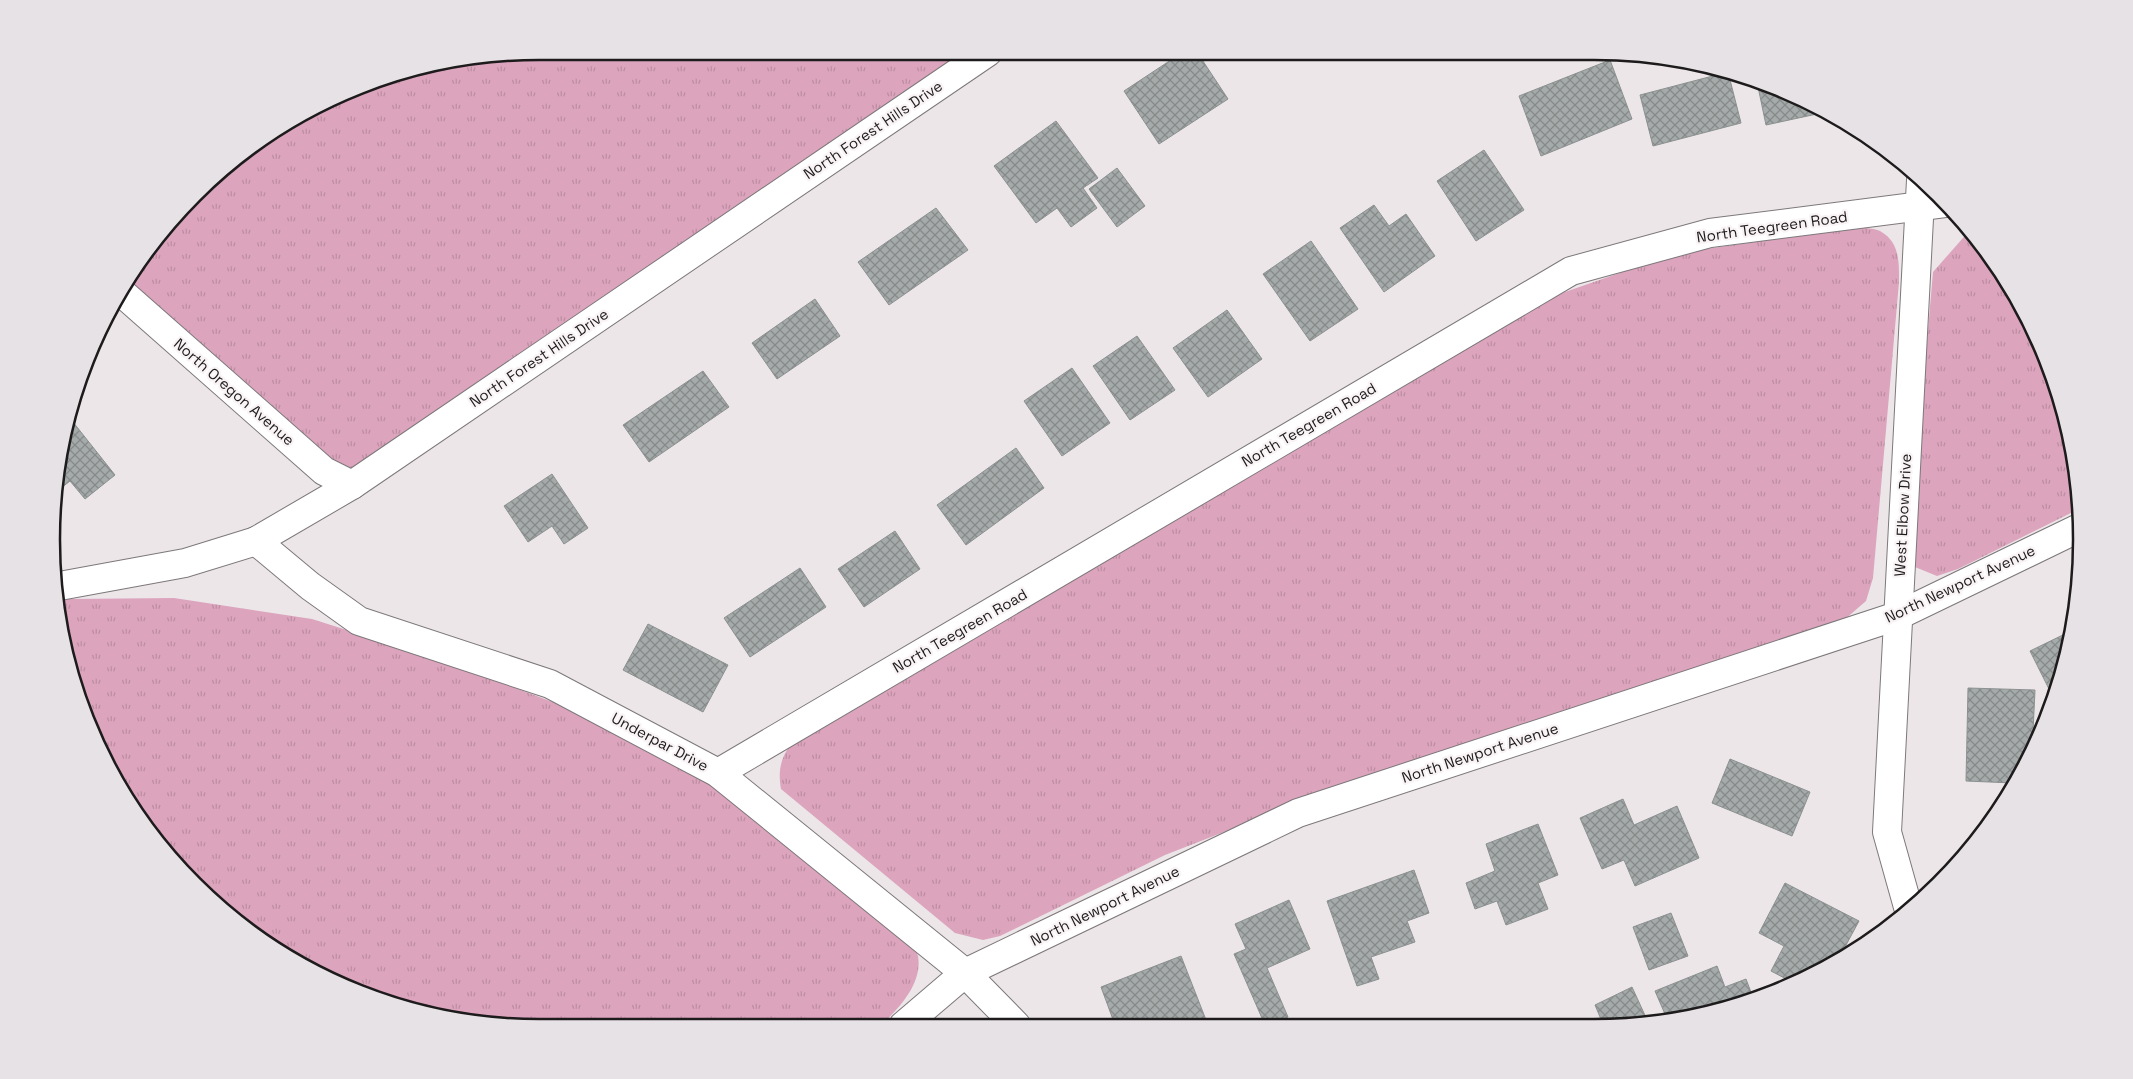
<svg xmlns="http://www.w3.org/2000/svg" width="2133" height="1079" viewBox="0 0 2133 1079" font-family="'Space Grotesk',sans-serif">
<defs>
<pattern id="grass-tufts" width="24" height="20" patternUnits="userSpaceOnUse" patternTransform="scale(1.25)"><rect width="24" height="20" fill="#dca4bd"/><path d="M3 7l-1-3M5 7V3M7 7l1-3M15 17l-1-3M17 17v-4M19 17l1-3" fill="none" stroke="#bc8da2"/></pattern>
<pattern id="building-cross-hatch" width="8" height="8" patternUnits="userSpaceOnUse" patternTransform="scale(1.25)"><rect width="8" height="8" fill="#a5abaa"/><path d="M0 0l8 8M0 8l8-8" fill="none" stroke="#868a8a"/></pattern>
</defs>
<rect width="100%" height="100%" fill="#ece6e8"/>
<!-- grass -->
<g fill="url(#grass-tufts)">
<path d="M540 51 968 52 352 472 310 460 120 294 133 268 173 217 242 152 296 117 382 77 445 61Z"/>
<path d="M1856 227C1863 228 1874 228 1880 231 1900 242 1899 262 1899 282L1873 578 1866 601 1844 620 1283 809 1165 855 1000 936 983 940 955 933 781 789C778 772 780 760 790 745L1482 332 1565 292 1634 268 1699 250Z"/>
<path d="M1970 230 2016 295 2056 382 2078 475 2079 509 1958 569 1937 576 1915 567 1909 553 1933 272Z"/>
<path d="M174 598 312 619 438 659 582 713 691 772 761 815 901 930C906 938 916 948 918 956 923 983 899 1009 880 1026L508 1027 413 1011 324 978 268 945 194 885 152 836 102 756 77 696 55 602 69 599Z"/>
</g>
<!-- building -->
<g fill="url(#building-cross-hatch)" stroke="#8b9190">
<path d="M1183 52H1197L1228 99 1159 144 1124 91Z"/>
<path d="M1610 60 1632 119 1541 156 1519 96Z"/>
<path d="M1728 72 1741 123 1653 146 1640 95Z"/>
<path d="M1757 82 1809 101 1826 112 1766 125Z"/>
<path d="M1056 121 1098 178 1083 188 1097 208 1071 227 1057 208 1036 223 994 166Z"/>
<path d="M1484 150 1524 210 1476 241 1437 181Z"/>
<path d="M1117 168 1145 206 1117 227 1089 189Z"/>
<path d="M1374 205 1389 226 1406 214 1435 256 1384 292 1340 228Z"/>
<path d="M936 208 968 250 889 305 858 262Z"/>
<path d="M1311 241 1358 309 1310 341 1263 274Z"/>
<path d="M815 299 840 336 777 379 752 343Z"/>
<path d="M1227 310 1262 359 1208 397 1173 348Z"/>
<path d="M1137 336 1175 390 1130 420 1093 366Z"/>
<path d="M1072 368 1110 423 1062 456 1024 401Z"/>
<path d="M703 371 729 407 649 462 623 425Z"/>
<path d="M69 417 115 475 85 499 70 481 56 492 61 444Z"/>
<path d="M1016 448 1044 488 966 545 937 505Z"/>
<path d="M552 474 588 528 564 544 552 526 528 542 504 506Z"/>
<path d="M895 531 920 569 864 607 838 569Z"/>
<path d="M800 568 826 607 750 657 724 618Z"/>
<path d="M648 624 728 665 703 712 623 670Z"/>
<path d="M2071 631 2065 666 2053 697 2030 651Z"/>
<path d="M1968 688 2035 690 2032 753 2013 783 1966 781Z"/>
<path d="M1730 759 1810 792 1792 836 1712 803Z"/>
<path d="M1623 799 1634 825 1677 806 1699 858 1635 886 1624 860 1602 869 1580 818Z"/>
<path d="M1538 824 1558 875 1538 883 1548 909 1506 925 1497 901 1475 909 1466 883 1495 871 1486 844Z"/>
<path d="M1414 870 1429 913 1407 921 1415 942 1371 957 1379 979 1357 986 1327 901Z"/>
<path d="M1785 883 1859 921 1839 958 1792 982 1771 971 1784 946 1759 933Z"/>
<path d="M1289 900 1310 949 1267 968 1288 1017 1270 1025H1265L1234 954 1246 949 1235 924Z"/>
<path d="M1671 913 1688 956 1649 970 1633 927Z"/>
<path d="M1181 956 1208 1025H1115L1101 987Z"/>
<path d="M1717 966 1725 987 1746 979 1754 1000 1668 1021 1655 991Z"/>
<path d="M1632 987 1649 1024H1603L1595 1005Z"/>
</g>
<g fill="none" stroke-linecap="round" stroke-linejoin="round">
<defs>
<g id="minor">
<path d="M121 292 324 471 352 485"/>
<path d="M256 541 310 586 359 621 550 684 718 773 965 973 1016 1025"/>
<path d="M54 587 185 563 256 541 352 485 988 52"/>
<path d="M718 773 1571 271 1710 233 1945 203"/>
<path d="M1908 907 1887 832 1921 180"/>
<path d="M903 1026 965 973 1298 813 1897 616 2079 528"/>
</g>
</defs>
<!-- minor casing -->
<use href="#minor" stroke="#7d787a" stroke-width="30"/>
<!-- minor -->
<use href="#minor" stroke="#fff" stroke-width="28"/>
</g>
<g text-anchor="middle" stroke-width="4.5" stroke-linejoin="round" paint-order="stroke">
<!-- street labels -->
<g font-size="15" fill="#1d1b1c" stroke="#f9f3f6">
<text transform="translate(873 130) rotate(-34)" y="5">North Forest Hills Drive</text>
<text transform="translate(1772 227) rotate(-8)" y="5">North Teegreen Road</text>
<text transform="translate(539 358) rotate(-34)" y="5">North Forest Hills Drive</text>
<text transform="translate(234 392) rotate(41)" y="5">North Oregon Avenue</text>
<text transform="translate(1309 425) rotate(-30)" y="5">North Teegreen Road</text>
<text transform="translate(1903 515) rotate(-87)" y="5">West Elbow Drive</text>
<text transform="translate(1960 584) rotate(-25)" y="5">North Newport Avenue</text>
<text transform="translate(960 631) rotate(-30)" y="5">North Teegreen Road</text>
<text transform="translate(660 742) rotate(28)" y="5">Underpar Drive</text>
<text transform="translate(1480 753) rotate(-18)" y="5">North Newport Avenue</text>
<text transform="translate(1105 906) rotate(-26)" y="5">North Newport Avenue</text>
</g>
</g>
<!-- crop -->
<path d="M0 0H2133V1079H0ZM539 60H1594A479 479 0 0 1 2073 539V540A479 479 0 0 1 1594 1019H539A479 479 0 0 1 60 540V539A479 479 0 0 1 539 60Z" fill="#e7e2e5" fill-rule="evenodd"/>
<path fill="none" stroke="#1d1b1c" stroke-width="2.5" d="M539 60H1594A479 479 0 0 1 2073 539V540A479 479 0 0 1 1594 1019H539A479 479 0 0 1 60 540V539A479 479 0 0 1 539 60Z"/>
</svg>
